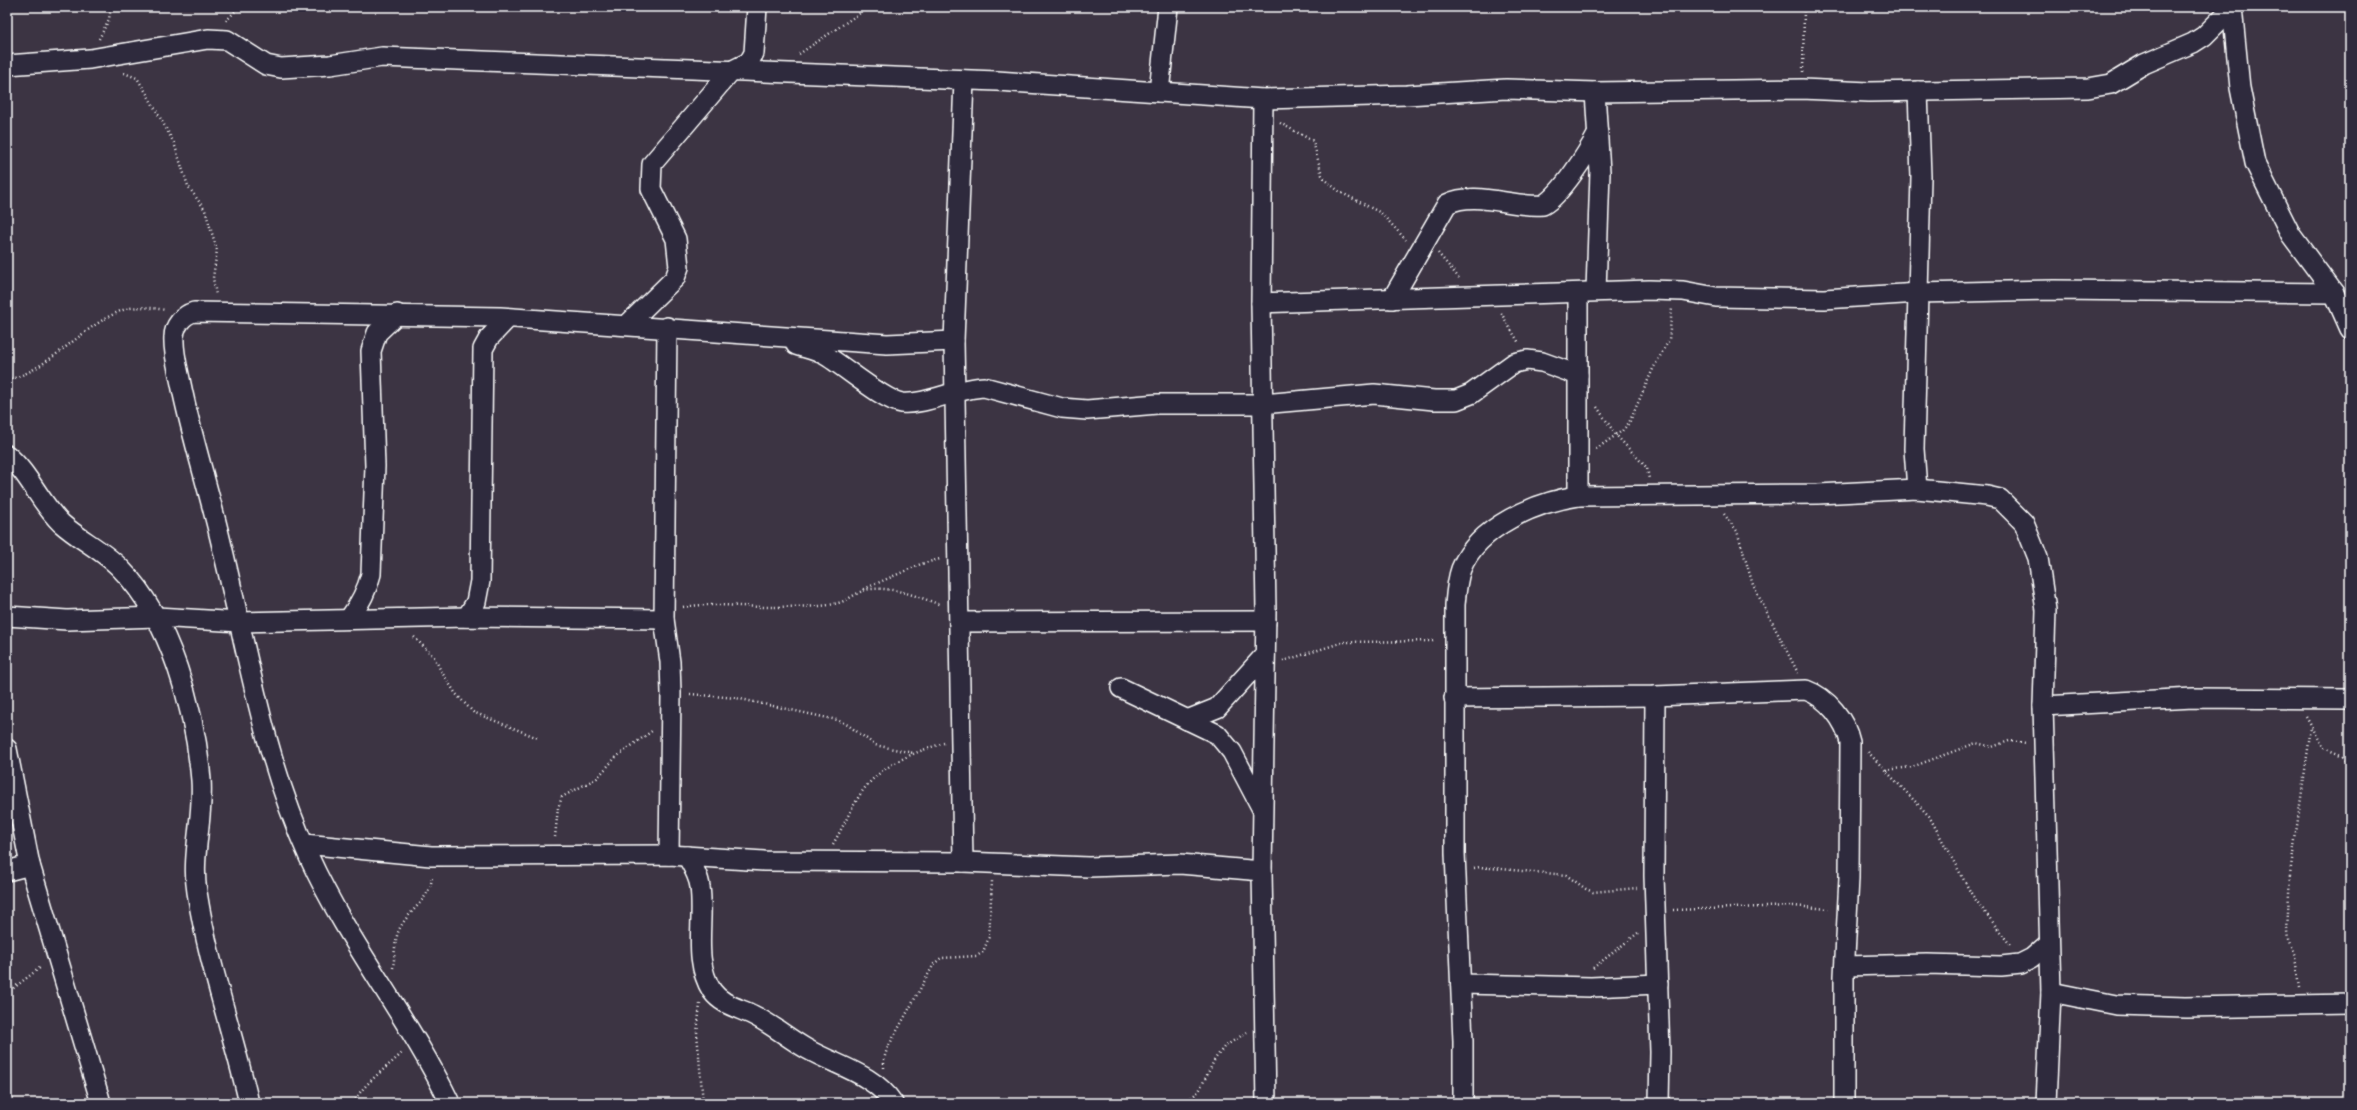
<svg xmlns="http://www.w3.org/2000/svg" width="2357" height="1110" viewBox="0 0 2357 1110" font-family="'Playpen Sans',sans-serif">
<rect width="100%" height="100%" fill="#3c3443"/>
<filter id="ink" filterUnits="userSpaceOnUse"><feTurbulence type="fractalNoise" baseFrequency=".025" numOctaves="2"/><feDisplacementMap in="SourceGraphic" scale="8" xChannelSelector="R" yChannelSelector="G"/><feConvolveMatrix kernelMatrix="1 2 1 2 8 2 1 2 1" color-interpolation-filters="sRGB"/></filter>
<g filter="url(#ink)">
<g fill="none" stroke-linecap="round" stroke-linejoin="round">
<defs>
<g id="minor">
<path d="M2232 7 2240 88 2255 163 2291 235 2334 293 2350 329"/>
<path d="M7 65 90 59 208 39 227 40 266 65 281 68 330 65 382 57 997 81 1263 99 1407 95 1506 89 1595 92 1802 89 1869 92 2088 88 2111 84 2144 64 2193 43 2204 36 2232 8"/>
<path d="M1159 92 1168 7"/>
<path d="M1595 92 1600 172 1596 291"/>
<path d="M1263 99 1261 303 1266 611 1262 871 1266 1103"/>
<path d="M1578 294V496"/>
<path d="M1392 299 1447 204C1476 190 1512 208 1543 205 1561 195 1588 152 1598 133"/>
<path d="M1261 303 1649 290 1683 291 1716 297 1824 299 1919 293 2055 290 2334 293"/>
<path d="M628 324 675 278 679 267 676 239 651 189 652 164 731 71 749 62 754 53 757 7"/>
<path d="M667 327 664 619 670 662 671 693 669 855"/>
<path d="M796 345C805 348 816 350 825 355 844 366 884 401 902 403 926 405 957 388 984 387L1062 408 1087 410 1157 404H1262L1374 394 1434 400H1456L1471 394 1514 363 1527 360 1542 362 1578 375"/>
<path d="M7 455C29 473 40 503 61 523 80 540 104 551 121 569 171 620 195 711 201 780 204 817 191 855 197 892 208 964 233 1032 249 1103"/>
<path d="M1917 489 1914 449 1921 177 1918 91"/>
<path d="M7 616 67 620 157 617 240 622 467 617 664 619"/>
<path d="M467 617 476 602 480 581 483 349 489 338 508 318"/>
<path d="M349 619C360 604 367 591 371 574L375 466 371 351 377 333 397 314"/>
<path d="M959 622 1266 621"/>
<path d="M1121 688 1217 734 1232 752 1262 809"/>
<path d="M1655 696 1654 876 1660 1052 1659 1103"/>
<path d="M1454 698 1655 696 1806 690C1828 698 1845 720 1850 742L1849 878 1844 976V1103"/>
<path d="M2043 706 2193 698 2350 699"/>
<path d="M1187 720 1217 708 1265 655"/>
<path d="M7 749 30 865 101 1103"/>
<path d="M304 844 431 856 669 855 764 861 963 862 1089 867 1180 864 1262 871"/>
<path d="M687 856C692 865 699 876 700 887 705 921 692 959 712 991 722 1005 739 1008 753 1015 773 1025 789 1039 807 1049 837 1066 874 1074 893 1103"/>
<path d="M963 862 954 341 964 80"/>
<path d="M7 871 30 865"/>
<path d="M1845 966 1927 964 2001 966 2020 964 2032 958 2049 943"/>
<path d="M1461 984 1591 987 1658 984"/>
<path d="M2051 992 2116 1005 2186 1007 2350 1004"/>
<path d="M450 1103C409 1018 348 943 309 857 262 754 246 643 219 534 207 484 191 434 181 384 178 369 173 352 174 337 174 326 183 315 194 312L500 317 887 344 954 341"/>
<path d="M1463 1103V1041L1455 853V605C1456 593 1457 580 1461 569 1478 526 1537 502 1578 496L1818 494 1917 489 1987 496 2000 499 2024 523 2038 558 2046 610 2043 706 2051 992 2046 1103"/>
</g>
</defs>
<!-- minor casing -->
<use href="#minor" stroke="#fff" stroke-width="22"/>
<!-- path -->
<g stroke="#fff" stroke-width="2.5" stroke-dasharray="1 3" stroke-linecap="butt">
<path d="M226 21 239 7"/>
<path d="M99 39 109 19 111 7"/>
<path d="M799 54 869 7"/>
<path d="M1803 72 1804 7"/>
<path d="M124 73 137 78 147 94 174 143 188 186 205 210 217 250 213 278 216 295"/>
<path d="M1280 123 1313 141 1322 175 1326 181 1340 192 1381 213 1406 240"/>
<path d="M1438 253 1459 278"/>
<path d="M1501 313 1519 343"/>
<path d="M7 380C50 370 81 326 123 310 136 305 152 308 166 310"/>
<path d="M1597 407 1616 435 1647 468 1649 479"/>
<path d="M1596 449 1622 431 1629 423 1653 369 1669 340 1672 308"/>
<path d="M1724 514 1737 531 1753 585 1798 673"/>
<path d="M864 589 921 564 940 559"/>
<path d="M683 607C715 602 747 608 780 607 798 606 820 608 838 603 850 600 858 590 871 589 895 587 919 597 941 605"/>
<path d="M414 637 434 657 441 671 456 694 473 712 538 738"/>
<path d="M1283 661 1344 642 1436 641"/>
<path d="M690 694 736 698 837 720 848 725 875 745 913 753"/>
<path d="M2306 717 2324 748 2343 756 2350 764"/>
<path d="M1868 752 1929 816 1972 895 2011 946"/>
<path d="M1886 770 1912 767 1976 743 1992 747 2009 741 2027 743"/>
<path d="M555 837 558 808 562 797 597 778 616 757 652 731"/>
<path d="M833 844C842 829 849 813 858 798 876 767 911 753 944 743"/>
<path d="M1474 868 1480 867 1566 875 1586 889 1593 892 1637 888"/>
<path d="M1673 910 1793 906 1829 909"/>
<path d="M393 968C395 956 394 941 399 930 408 910 432 899 432 875"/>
<path d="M1593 968 1638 933"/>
<path d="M2299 987 2295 957 2288 940 2287 931 2290 875 2311 728"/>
<path d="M7 993 41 967"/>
<path d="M700 1004 697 1033 703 1103"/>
<path d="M884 1068V1059L887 1049 934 964 941 958 977 956 983 952 989 937 992 881"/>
<path d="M354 1103C360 1086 388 1067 402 1053"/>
<path d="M1185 1103 1199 1091 1215 1059 1224 1047 1247 1032"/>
</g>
<!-- minor -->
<use href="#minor" stroke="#2f2a3d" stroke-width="19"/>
</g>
</g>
<!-- margin -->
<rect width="2357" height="1110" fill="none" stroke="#2f2a3d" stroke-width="24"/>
<rect x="12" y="12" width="2333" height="1086" fill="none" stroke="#fff" stroke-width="1.5" filter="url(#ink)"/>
</svg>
